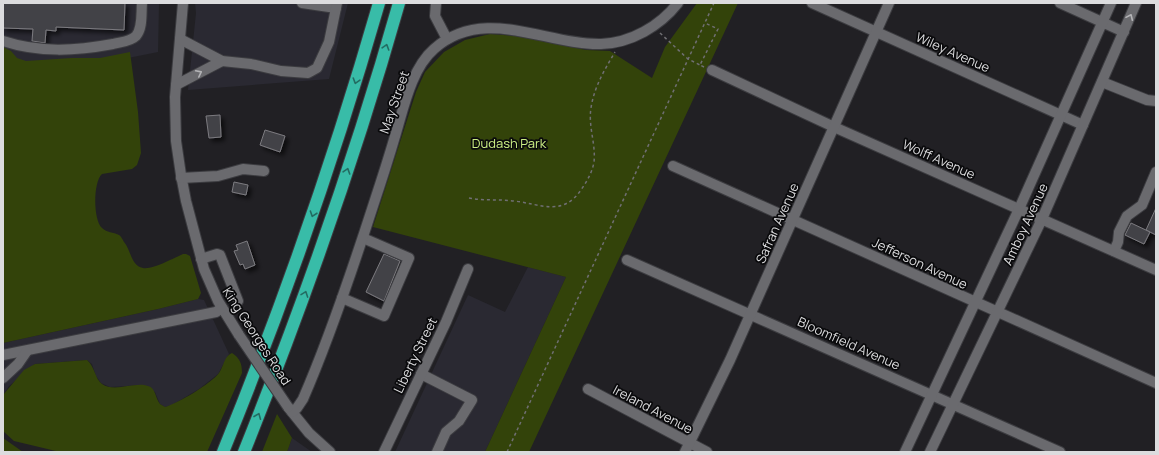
<svg xmlns="http://www.w3.org/2000/svg" width="1159" height="455" viewBox="0 0 1159 455" font-family="Manrope,sans-serif">
<defs>
<filter id="shadow"><feDropShadow dx="3.5" dy="3.5" stdDeviation="2" flood-color="#0009"/></filter>
</defs>
<rect width="100%" height="100%" fill="#212024"/>
<!-- built -->
<g fill="#2a2932">
<path d="M3 3H159L158 52 3 83Z"/>
<path d="M195 3H348L329 79 188 90 196 13Z"/>
<path d="M528 267 566 277 485 452H395L468 295 505 312Z"/>
<path d="M198 299 204 300 229 354 218 374 199 389 172 405 165 407 160 404 155 392 144 385 110 387 101 383 96 376 92 364 87 360 35 364 9 386 3 395V343L158 309Z"/>
<path d="M292 438 312 452H287Z"/>
</g>
<!-- green -->
<g fill="#33430a">
<path d="M697 3H738L529 452H485L566 277 373 227 416 92 425 72 444 52 465 40 490 34 518 36 586 50 610 51 652 78 665 47Z"/>
<path d="M3 47 11 51 17 58 26 61 72 58H100L130 52 138 112 141 153 137 165 132 169 102 174C93 182 93 220 102 228 107 233 113 232 119 235 121 236 123 240 124 242 131 250 131 266 143 268 152 270 174 258 183 254H186L190 256 201 293 198 299 158 309 3 343Z"/>
<path d="M232 353C240 358 242 364 242 373L207 452H60L14 441 3 431V395L24 370 35 364 87 360C95 367 95 379 102 384 115 393 135 381 148 386 156 388 155 398 160 404 160 404 165 407 165 407 177 404 212 383 219 373 224 366 224 356 232 353Z"/>
<path d="M277 414 292 438 287 452H262Z"/>
<path d="M3 438 23 452H3Z"/>
</g>
<!-- building -->
<g fill="#424246" stroke="#7c7b80" filter="url(#shadow)">
<path d="M3 3H125L124 30 56 27V31L46 30 45 43 32 41 33 29 3 28Z"/>
<path d="M220 115 221 137 209 138 206 116Z"/>
<path d="M265 130 285 136 280 152 260 145Z"/>
<path d="M234 182 248 185 246 195 232 192Z"/>
<path d="M1156 208V235L1146 230Z"/>
<path d="M1131 223 1150 232 1144 244 1125 235Z"/>
<path d="M247 241 255 265 245 269 243 264 240 265 234 251 238 250 236 245Z"/>
<path d="M384 254 400 261 384 301 366 292Z"/>
</g>
<g fill="none" stroke-linecap="round" stroke-linejoin="round">
<defs>
<g id="minor">
<path d="M183 3 175 97 176 141 181 175 186 201 204 269 218 301 239 335"/>
<path d="M302 3 336 8 337 3"/>
<path d="M436 3 435 16 447 39"/>
<path d="M812 3 1083 125"/>
<path d="M1060 3 1124 32"/>
<path d="M180 39 222 61 251 64 281 71 308 73 317 68 329 42 336 8"/>
<path d="M3 41C40 53 75 51 113 44 120 42 130 42 136 36 143 28 141 13 142 3"/>
<path d="M712 70 834 127 1156 270"/>
<path d="M1102 82 1147 100 1156 101"/>
<path d="M176 85 222 61"/>
<path d="M673 166 1156 383"/>
<path d="M181 178 218 176 243 169 264 171"/>
<path d="M1114 251 1118 242 1119 232 1127 216 1142 205 1156 172"/>
<path d="M201 259 217 254 220 255 238 301"/>
<path d="M627 260 1060 452"/>
<path d="M342 298 384 316 409 258 363 238"/>
<path d="M3 355 216 312 222 308"/>
<path d="M421 374 472 400 459 421 446 432 437 452"/>
<path d="M3 378 18 364 27 351"/>
<path d="M588 389 707 452"/>
<path d="M288 407 309 433 330 452"/>
<path d="M292 412 297 408 303 399C330 337 352 271 373 206 381 182 389 157 396 133 404 106 412 68 434 49 484 5 545 45 601 44 631 43 660 26 678 3"/>
<path d="M384 452 446 322 468 269"/>
<path d="M685 452 730 360 889 3"/>
<path d="M905 452 1019 209 1111 3"/>
<path d="M930 452 1042 219 1136 3"/>
</g>
<g id="highway">
<path d="M223 452C283 305 335 156 379 3"/>
<path d="M244 452C303 305 356 155 399 3"/>
</g>
</defs>
<!-- minor casing -->
<use href="#minor" stroke="#3c3c40" stroke-width="12"/>
<!-- highway casing -->
<use href="#highway" stroke="#3c3c40" stroke-width="14"/>
<!-- path -->
<g stroke="#706f73" stroke-width="1.5" stroke-dasharray="3 3" stroke-linecap="butt">
<path d="M660 33 688 59 700 65"/>
<path d="M704 67 700 65 718 29 705 23"/>
<path d="M469 198C484 201 499 199 514 201 541 204 562 217 581 190 587 181 592 173 594 162 596 144 588 126 591 108 594 87 605 69 615 52"/>
<path d="M507 452 714 3"/>
</g>
<!-- minor -->
<use href="#minor" stroke="#6a6a6e" stroke-width="10"/>
<!-- highway -->
<use href="#highway" stroke="#38bca8" stroke-width="12"/>
<defs>
<path id="minor-bridge" d="M239 335 288 407"/>
</defs>
<!-- minor-bridge casing -->
<use href="#minor-bridge" stroke="#3c3c40" stroke-width="12" stroke-linecap="butt"/>
<!-- minor-bridge -->
<use href="#minor-bridge" stroke="#6a6a6e" stroke-width="10"/>
</g>
<!-- one-way arrows -->
<defs><path id="oneway-chevron" d="M-2-3.5L2.5 0L-2 3.5" fill="none" stroke-width="1.6" stroke-linecap="round" stroke-linejoin="round"/></defs>
<g stroke="#b4b4b7">
<use href="#oneway-chevron" transform="translate(1130 17) rotate(-66)"/>
<use href="#oneway-chevron" transform="translate(199 73) rotate(-27)"/>
</g>
<g stroke="#236c62">
<use href="#oneway-chevron" transform="translate(386 47) rotate(-73)"/>
<use href="#oneway-chevron" transform="translate(356 81) rotate(107)"/>
<use href="#oneway-chevron" transform="translate(347 171) rotate(-72)"/>
<use href="#oneway-chevron" transform="translate(313 214) rotate(109)"/>
<use href="#oneway-chevron" transform="translate(305 294) rotate(-70)"/>
<use href="#oneway-chevron" transform="translate(258 416) rotate(-68)"/>
</g>
<g text-anchor="middle" stroke-width="3.5" stroke-linejoin="round" paint-order="stroke">
<!-- street labels -->
<g font-size="13" fill="#dcdcde" stroke="#0a0a0c">
<text transform="translate(953 52) rotate(24)" y="5">Wiley Avenue</text>
<text transform="translate(394 102) rotate(-71)" y="5">May Street</text>
<text transform="translate(939 159) rotate(24)" y="5">Wolff Avenue</text>
<text transform="translate(777 223) rotate(-66)" y="5">Safran Avenue</text>
<text transform="translate(1025 224) rotate(-65)" y="5">Amboy Avenue</text>
<text transform="translate(920 263) rotate(25)" y="5">Jefferson Avenue</text>
<text transform="translate(257 336) rotate(57)" y="5">King Georges Road</text>
<text transform="translate(849 343) rotate(24)" y="5">Bloomfield Avenue</text>
<text transform="translate(415 355) rotate(-64)" y="5">Liberty Street</text>
<text transform="translate(653 409) rotate(28)" y="5">Ireland Avenue</text>
</g>
<!-- park labels -->
<g font-size="13" fill="#cdf185" stroke="#0a0a0c">
<text x="509" y="148">Dudash Park</text>
</g>
</g>
<!-- border -->
<rect width="1159" height="455" fill="none" stroke="#dcdcde" stroke-width="8"/>
</svg>
